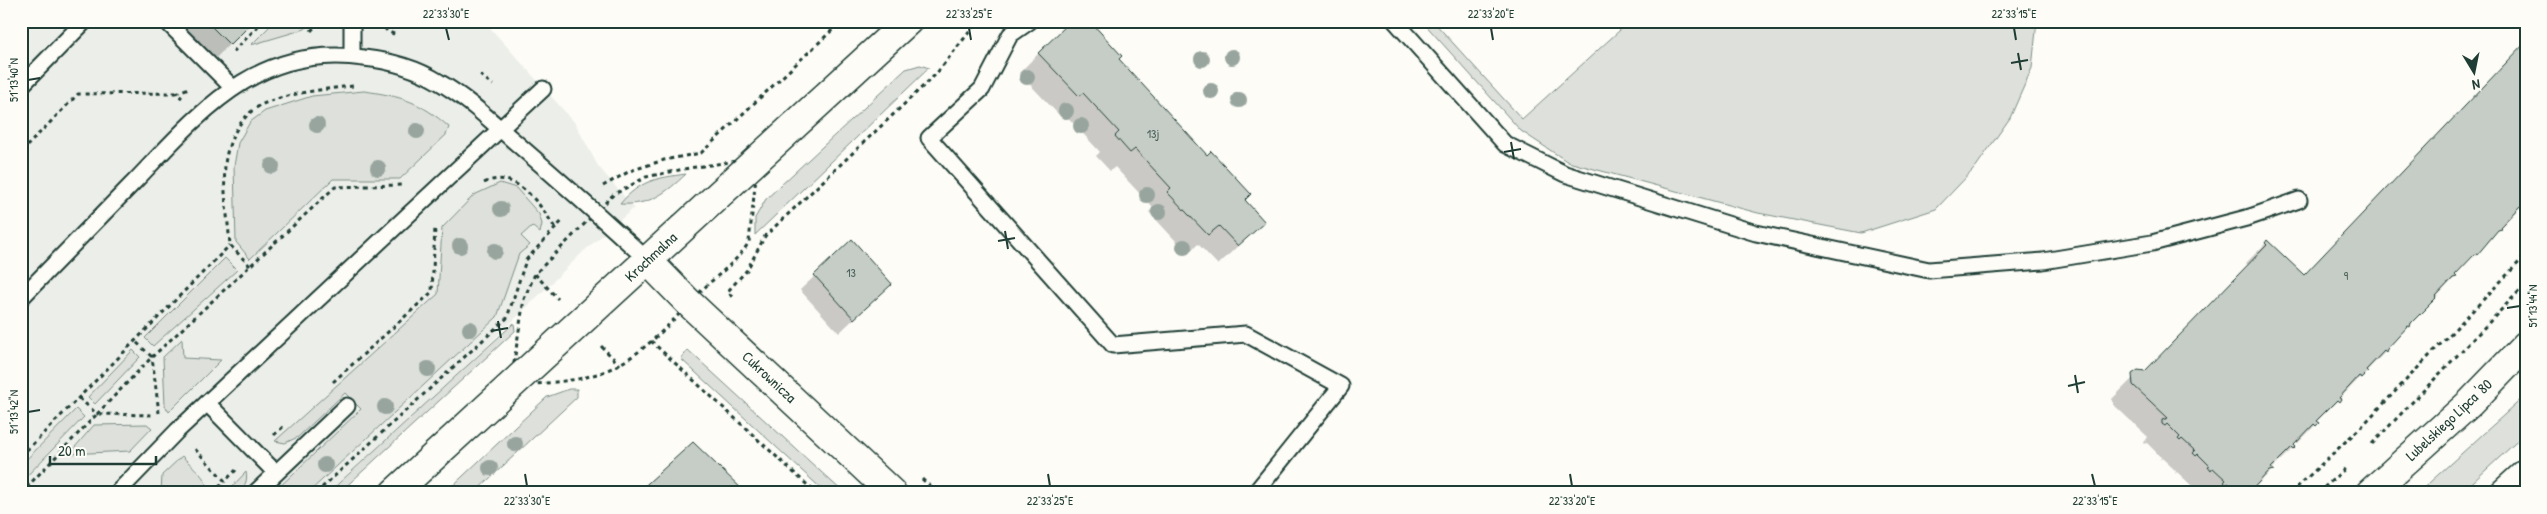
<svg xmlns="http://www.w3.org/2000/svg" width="2547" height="514" viewBox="0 0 2547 514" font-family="'Patrick Hand',sans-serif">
<rect width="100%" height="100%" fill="#fdfcf7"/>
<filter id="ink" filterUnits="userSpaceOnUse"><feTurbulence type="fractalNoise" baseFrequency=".02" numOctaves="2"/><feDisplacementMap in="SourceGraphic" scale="10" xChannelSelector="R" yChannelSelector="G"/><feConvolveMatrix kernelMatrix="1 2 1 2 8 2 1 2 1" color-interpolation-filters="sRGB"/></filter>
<g filter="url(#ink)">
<!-- built -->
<path fill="#eceee9" d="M21 21H484L575 123 598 166 634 208 584 251 475 358 327 493H21Z"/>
<!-- green -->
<g fill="#dde0db" stroke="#7e8e88">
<path d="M275 21H313L305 29 251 45Z"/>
<path d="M1422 21H1433L1522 119 1630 21H2037L2032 68 2010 118 1975 168 1936 209 1861 233 1758 213 1568 162 1521 131Z"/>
<path d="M920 65 929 68 755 235V218L766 199 906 69Z"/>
<path d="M364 91C401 96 421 102 449 127L446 135 400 179H333L250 259 236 242 234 166 238 143 250 122 265 111 312 96Z"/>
<path d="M686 174C666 193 649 206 620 204 640 180 657 178 686 174Z"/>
<path d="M500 183 516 188 539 214 542 224 540 233 532 226 521 236 530 245 519 254 497 317 308 493H273L361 409 345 393 298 437 285 443 275 441 438 294 442 228 474 195Z"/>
<path d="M225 258 237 270 153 346 145 338Z"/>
<path d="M514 323 515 331 339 493H328Z"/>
<path d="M182 339 183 358 221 360 169 412 165 406 163 357Z"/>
<path d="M133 350 140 357 95 404 88 397Z"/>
<path d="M688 350 844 493H826L681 359Z"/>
<path d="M569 389H577V397L474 493H445L547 397Z"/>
<path d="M2526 395V433L2461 493H2418Z"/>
<path d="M76 409 84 417 21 482V465Z"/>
<path d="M147 424 152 428 130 451 69 454 94 425Z"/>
<path d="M182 456C191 466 211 479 206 493H161L162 475Z"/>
<path d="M246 472C248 481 245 486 238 493H226Z"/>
</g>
<!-- shadow -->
<g fill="#0003">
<path d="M167 21H252L210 64Z"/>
<path d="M2526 43V201L2453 275 2455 277 2409 326 2386 348 2385 352 2341 397 2340 395 2338 398 2339 399 2318 420 2315 421 2317 423 2298 443H2295L2293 449 2273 468 2272 466 2270 468 2272 470 2253 489 2247 493H2199L2193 487 2191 489 2192 486 2177 472 2175 474 2176 471 2162 458 2160 460 2161 457 2147 443 2143 444 2148 437 2114 405 2112 399 2139 372 2145 373 2248 265 2246 263 2267 242 2304 276Z"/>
<path d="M1039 53 1117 59 1243 200V241L1218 265 1198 244 1188 254 1149 212 1153 208 1115 167 1110 171 1096 156 1100 152 1062 111 1059 115 1019 73Z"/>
<path d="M852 241 876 298 839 333 800 290Z"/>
</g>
<!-- building -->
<g fill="#c6cdc7" stroke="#1f3d34">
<path d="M206 21H254L230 45Z"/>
<path d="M1071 21H1090L1122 56 1119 59 1207 155 1211 151 1251 194 1245 200 1265 222 1238 246 1219 226 1208 235 1167 192 1171 188 1135 149 1130 153 1115 136 1119 132 1083 93 1079 96 1038 53Z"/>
<path d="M2526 42V200L2524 205 2520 206 2500 227 2502 229 2498 230 2477 255 2475 254 2455 275 2457 277 2453 278 2435 297 2436 298 2411 323 2410 327 2408 326 2387 349 2386 353 2384 351 2366 370 2368 372 2362 378 2359 376 2339 398 2341 399 2339 402 2337 400 2316 421 2319 423 2316 426 2314 424 2294 445 2296 447 2294 449 2292 447 2271 468 2274 470 2269 471 2249 493H2239L2228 483 2227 485 2224 482 2226 480 2213 468 2211 471 2208 467 2210 466 2198 454 2196 456 2193 453 2195 451 2182 439 2180 441 2178 439 2180 437 2167 424 2165 426 2162 424V420L2168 418 2133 385 2132 374 2138 370 2145 371 2267 245 2265 243 2267 240 2304 275Z"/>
<path d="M852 239 892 284 854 319 814 275Z"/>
<path d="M693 442 746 493H637Z"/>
</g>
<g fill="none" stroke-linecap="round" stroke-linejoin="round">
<defs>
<g id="lane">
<path d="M166 21 233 88"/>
<path d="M352 21V56"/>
<path d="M1030 21 1010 35 982 89 929 138 1113 345 1246 334 1341 386 1255 493"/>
<path d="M1395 21 1505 144 1565 174 1756 233 1929 270 2043 261 2152 243 2250 217 2299 200"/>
<path d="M21 86 85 21"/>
<path d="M21 298C59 259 97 220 135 181 202 111 257 43 364 58 392 61 416 68 439 82 467 98 490 120 514 141 559 180 604 219 647 260"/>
<path d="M207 403 276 473"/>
<path d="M117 493 177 431 543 89"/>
<path d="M255 493 347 406"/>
</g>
<g id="street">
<path d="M647 260 689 303 892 493"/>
<path d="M394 493 908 21"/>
</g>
<g id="secondary">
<path d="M2370 493 2470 403 2526 345"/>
<path d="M2504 493 2526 473"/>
</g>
</defs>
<!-- lane casing -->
<use href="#lane" stroke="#1f3d34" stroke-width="19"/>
<!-- street casing -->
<use href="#street" stroke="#1f3d34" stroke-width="31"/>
<!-- secondary casing -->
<use href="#secondary" stroke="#1f3d34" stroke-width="31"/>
<!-- path -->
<g stroke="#1f3d34" stroke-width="3" stroke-dasharray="4 4" stroke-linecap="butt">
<path d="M380 21 387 31 396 35"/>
<path d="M311 31 320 21"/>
<path d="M233 52 263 21"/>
<path d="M480 75 493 85"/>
<path d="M176 93 189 88"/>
<path d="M21 152 78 94 176 93 182 98"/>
<path d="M758 158 749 242C737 262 717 275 701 291 668 325 637 364 590 376 565 383 536 383 510 387L524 299 535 274 613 195 646 177 689 168Z"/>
<path d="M484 183C515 167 541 205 555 228"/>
<path d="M603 186 630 171 664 160 701 153 842 21"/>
<path d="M250 266 230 245C228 219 223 191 225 165 227 142 240 116 261 105 282 94 330 88 354 86"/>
<path d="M535 274 558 299"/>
<path d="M732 297 728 291 747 270 765 236 936 74 978 21"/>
<path d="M651 341 816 493"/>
<path d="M601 346 620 365"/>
<path d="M333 382 432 292 435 227"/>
<path d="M79 398 97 414 152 357 134 340"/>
<path d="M159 413 152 357 335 187 401 185"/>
<path d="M274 435 284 426"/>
<path d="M2372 444 2526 284"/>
<path d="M195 449 225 481 236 470"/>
<path d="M21 456 230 245"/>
<path d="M922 479 937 493"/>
<path d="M21 493 97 414 155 415"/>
<path d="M213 493 225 481"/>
<path d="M316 493 507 318 526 260 564 219"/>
<path d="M2291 493 2364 424 2526 255"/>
<path d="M2318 493 2347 467"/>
</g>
<!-- lane -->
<use href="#lane" stroke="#fdfcf7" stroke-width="15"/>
<!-- street -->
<use href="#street" stroke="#fdfcf7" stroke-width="28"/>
<!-- secondary -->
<use href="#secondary" stroke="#fdfcf7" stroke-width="28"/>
</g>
<!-- trees -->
<g fill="#98a59e">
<circle cx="1232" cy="57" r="8"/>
<circle cx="1202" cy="59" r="8"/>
<circle cx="1027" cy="77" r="8"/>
<circle cx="1211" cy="91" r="8"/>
<circle cx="1239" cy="100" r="8"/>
<circle cx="1066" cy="111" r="8"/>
<circle cx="317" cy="125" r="8"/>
<circle cx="1081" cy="126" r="8"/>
<circle cx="417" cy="131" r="8"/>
<circle cx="272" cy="166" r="8"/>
<circle cx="378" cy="168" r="8"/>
<circle cx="1147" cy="195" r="8"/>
<circle cx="501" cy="209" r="8"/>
<circle cx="1159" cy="212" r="8"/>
<circle cx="460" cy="246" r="8"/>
<circle cx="1184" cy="247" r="8"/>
<circle cx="495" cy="251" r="8"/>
<circle cx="470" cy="329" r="8"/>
<circle cx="428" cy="369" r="8"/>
<circle cx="385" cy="407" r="8"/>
<circle cx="515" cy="444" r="8"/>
<circle cx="325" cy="465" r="8"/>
<circle cx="490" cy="468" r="8"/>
</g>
</g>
<!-- ticks -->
<path fill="none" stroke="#1f3d34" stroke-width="2" d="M446 28 449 40M969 28 971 40M1491 28 1493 40M2014 28 2016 40M2018 53 2021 70M2011 63 2028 60M28 80 40 78M1511 142 1514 159M1504 152 1521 149M1005 231 1008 249M998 241 1015 238M2507 308 2520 306M498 321 501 338M491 331 508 328M2075 375 2078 393M2068 386 2085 382M28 412 40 410M525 474 527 486M1048 474 1050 486M1570 474 1572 486M2092 474 2095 486"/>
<g text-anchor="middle" stroke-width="4" stroke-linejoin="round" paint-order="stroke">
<!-- number labels -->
<g font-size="12" fill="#496159">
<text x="1153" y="138">13j</text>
<text x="851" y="277">13</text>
<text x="2346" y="280">9</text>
</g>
<!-- street labels -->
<g font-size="15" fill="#1f3d34" stroke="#fdfcf7">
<text transform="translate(651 257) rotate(-43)" y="5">Krochmalna</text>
<text transform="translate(769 377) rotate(43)" y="5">Cukrownicza</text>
<text transform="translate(2449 420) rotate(-43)" y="5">Lubelskiego Lipca '80</text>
</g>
</g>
<!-- margin -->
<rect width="2547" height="514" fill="none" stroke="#fdfcf7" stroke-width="55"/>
<!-- north arrow -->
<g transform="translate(2474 72) rotate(170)" stroke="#fdfcf7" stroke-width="4" paint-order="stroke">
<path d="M0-4L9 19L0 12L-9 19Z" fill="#1f3d34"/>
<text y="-8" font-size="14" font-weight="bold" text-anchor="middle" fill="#1f3d34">N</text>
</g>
<!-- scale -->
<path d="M50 456v8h106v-8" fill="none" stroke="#1f3d34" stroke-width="2.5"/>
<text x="58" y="456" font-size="15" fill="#1f3d34" stroke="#fdfcf7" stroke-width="4" paint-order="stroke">20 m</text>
<rect x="28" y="28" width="2492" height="458" fill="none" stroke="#1f3d34" stroke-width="2"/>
<g font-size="12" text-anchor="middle" fill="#1f3d34">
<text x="446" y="18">22°33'30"E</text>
<text x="969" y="18">22°33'25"E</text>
<text x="1491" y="18">22°33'20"E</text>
<text x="2014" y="18">22°33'15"E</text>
<text transform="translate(14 80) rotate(-90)" y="4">51°13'40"N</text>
<text transform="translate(2533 306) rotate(-90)" y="4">51°13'44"N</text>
<text transform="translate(14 412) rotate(-90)" y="4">51°13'42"N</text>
<text x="527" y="505">22°33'30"E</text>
<text x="1050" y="505">22°33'25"E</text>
<text x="1572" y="505">22°33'20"E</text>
<text x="2095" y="505">22°33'15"E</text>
</g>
</svg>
